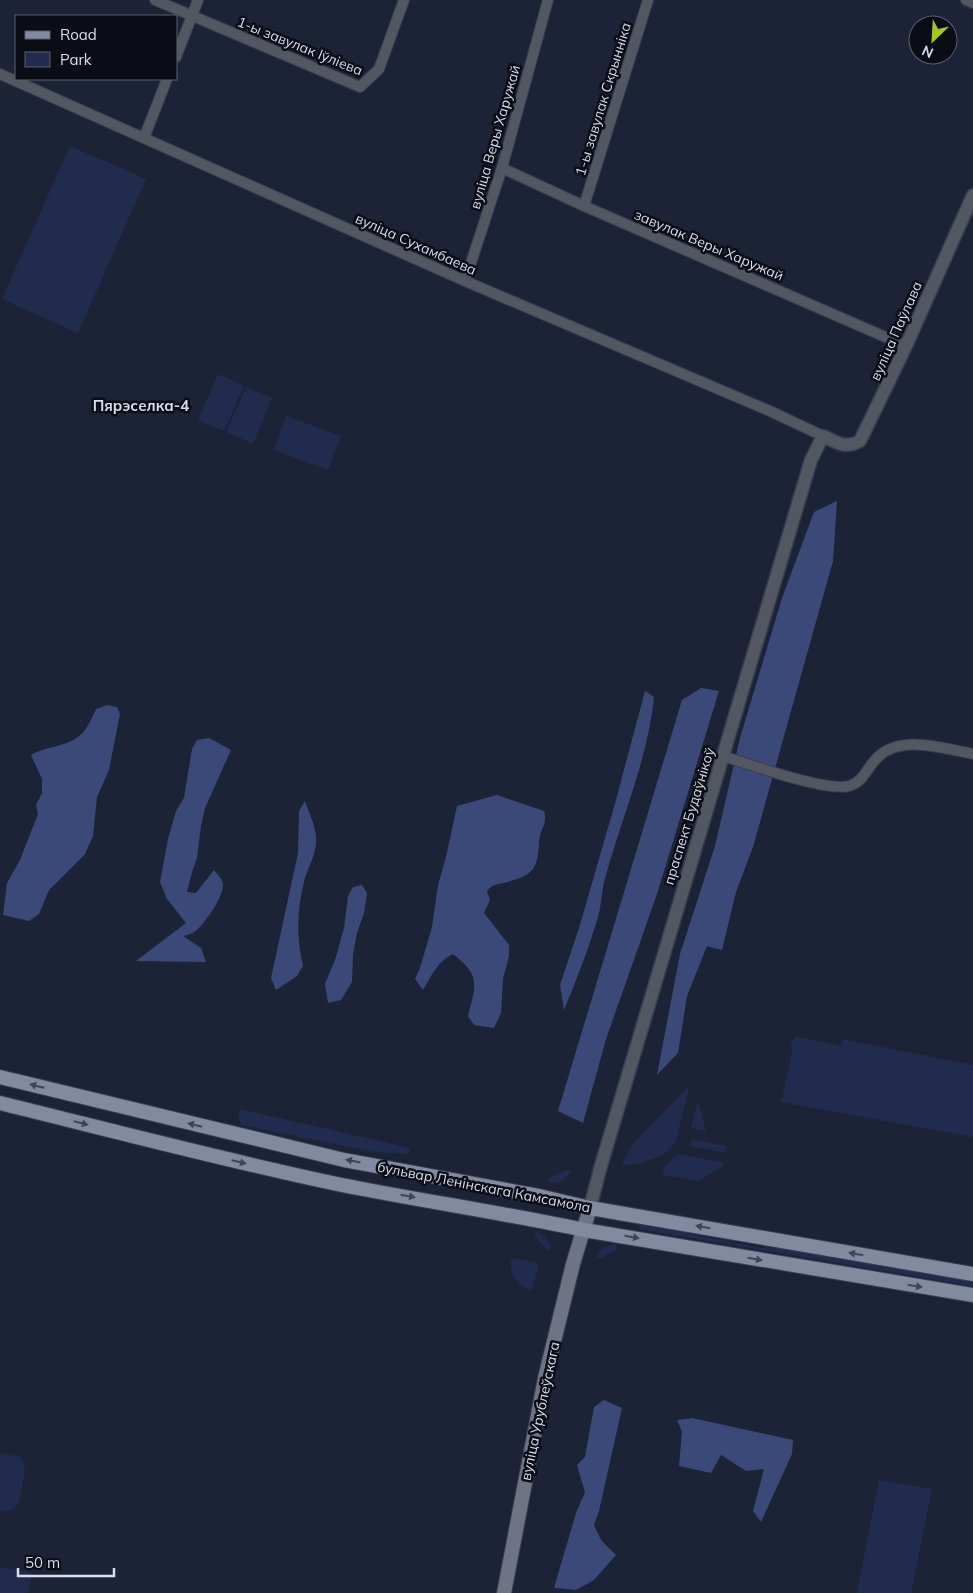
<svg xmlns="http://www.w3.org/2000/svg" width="973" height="1593" viewBox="0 0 973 1593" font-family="Mulish,sans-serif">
<rect width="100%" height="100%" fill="#1c2337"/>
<!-- green -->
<g fill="#212b4d">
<path d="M70 146 146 179 78 333 2 299Z"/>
<path d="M218 374 244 386 224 431 198 420Z"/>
<path d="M246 387 272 398 253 444 226 432Z"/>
<path d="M286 416 341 436 328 470 274 450Z"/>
<path d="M795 1036 841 1046 842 1039 973 1065V1137L781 1102 792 1053 791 1043Z"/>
<path d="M690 1085 675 1143 667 1152 655 1158 641 1163 626 1165 622 1164 632 1145Z"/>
<path d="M697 1103 699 1104 706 1131 691 1128Z"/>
<path d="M240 1109 406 1147 410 1150 409 1154 374 1152 241 1125 238 1114Z"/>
<path d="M692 1139 726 1146 725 1153 690 1146Z"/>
<path d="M678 1154 721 1162 723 1164 722 1167 699 1181 664 1175 662 1171 664 1167Z"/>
<path d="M568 1169 571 1172C566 1179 558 1184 549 1182L550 1177Z"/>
<path d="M640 1224 761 1248 783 1247 973 1281V1286L639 1229Z"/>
<path d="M536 1232C544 1235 551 1241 551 1250H547L534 1235Z"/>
<path d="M613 1244 617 1245 616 1250 599 1259 596 1256 602 1249Z"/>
<path d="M511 1258 539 1263 532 1290C517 1287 508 1273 511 1258Z"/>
<path d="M0 1453 20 1457 23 1461 25 1471 19 1501C15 1509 9 1513 0 1511Z"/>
<path d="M879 1480 932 1489 911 1593H857Z"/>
<path d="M0 1567 32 1573 28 1593H0Z"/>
</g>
<!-- forest -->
<g fill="#3b4979">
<path d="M837 501 833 561 753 847 736 892 722 950 707 946 687 996 678 1053 657 1075 680 954 715 846 740 738 782 598 814 512Z"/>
<path d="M701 688 719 691 657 894 606 1039 583 1123 558 1111 682 700Z"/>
<path d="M645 691 654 697C648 758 622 817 606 875 602 887 602 900 599 913 590 946 577 978 564 1010L560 985 580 925 616 800Z"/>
<path d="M107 705 117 707 120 714 109 770 97 797 93 836 85 854 49 890 39 914 29 921 3 915 7 883 20 860 38 814 36 805 42 793V779L31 755C48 745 73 747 85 730 89 724 93 716 96 709Z"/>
<path d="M209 738 231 750 205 808 201 826 197 858 192 872 187 892 196 893 214 870C218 875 222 878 223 884 224 896 206 921 198 929 193 933 189 935 183 936L201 948 206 962 136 961 186 923 167 899 160 882 168 839 176 811 184 798 192 749 197 740Z"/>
<path d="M497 795 544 811C548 824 540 829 539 841 538 871 532 876 503 883 495 885 492 885 487 891L490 900 484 913 509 945V956L503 979 501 1013 494 1028 474 1025 468 1016C476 984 481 976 453 954 438 961 431 976 423 990L415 979 420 968 432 927 438 885 446 857 457 806Z"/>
<path d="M305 801C309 813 316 827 316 838 317 853 309 865 305 878 297 907 296 937 303 966L297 976 276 990 271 978 298 853 299 811Z"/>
<path d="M362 885 367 893 364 913 357 933 353 954 352 982 341 1000 328 1003 325 984 335 960 344 928 348 896 353 887Z"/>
<path d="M604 1400 622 1408 599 1511 594 1525 601 1540 616 1555 594 1580 576 1590 554 1588 576 1513 585 1492 577 1465 585 1457 594 1407Z"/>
<path d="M692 1418 793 1440 792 1454 761 1522 753 1511 764 1469 746 1471 721 1455 711 1473 679 1466 682 1432 677 1420Z"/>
</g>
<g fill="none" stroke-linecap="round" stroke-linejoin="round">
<defs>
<g id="minor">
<path d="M155 0 360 87 379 69 404 0"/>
<path d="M966 0 973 3"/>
<path d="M176 57 198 0"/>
<path d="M0 74 465 281 772 412 823 436"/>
<path d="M144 138 167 79"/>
<path d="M502 168 584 206 906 346"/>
<path d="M584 206 648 0"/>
<path d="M465 281 502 168 548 0"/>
<path d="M723 756C748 764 826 792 849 786 864 782 867 767 878 757 902 734 944 749 973 754"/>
</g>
<path id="tertiary" d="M590 1208 600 1169 811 460 823 436C838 443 845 449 860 441L906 346 973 195"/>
<path id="secondary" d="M504 1593 545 1378 573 1264 590 1208"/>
<g id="primary">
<path d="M0 1077 344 1160 539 1196 590 1208 973 1274"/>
<path d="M0 1103C114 1131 227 1161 342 1185 422 1201 504 1213 584 1230L973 1295"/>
</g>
</defs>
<!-- minor casing -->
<use href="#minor" stroke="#363d50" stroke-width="12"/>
<!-- tertiary casing -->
<use href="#tertiary" stroke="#363d50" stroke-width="15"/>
<!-- secondary casing -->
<use href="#secondary" stroke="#363d50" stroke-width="16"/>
<!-- primary casing -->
<use href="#primary" stroke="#363d50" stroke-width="16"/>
<!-- minor -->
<use href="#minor" stroke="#535762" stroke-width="10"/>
<!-- tertiary -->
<use href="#tertiary" stroke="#535762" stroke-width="12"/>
<!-- secondary -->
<use href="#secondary" stroke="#6e7485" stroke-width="14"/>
<!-- primary -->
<use href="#primary" stroke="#828aa0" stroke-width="14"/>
</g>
<!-- one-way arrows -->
<defs><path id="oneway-solid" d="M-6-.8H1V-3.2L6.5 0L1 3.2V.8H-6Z" transform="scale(1.25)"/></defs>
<g fill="#404554">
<use href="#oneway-solid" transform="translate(37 1086) rotate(-166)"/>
<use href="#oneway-solid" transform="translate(81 1123) rotate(14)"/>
<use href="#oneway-solid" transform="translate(195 1125) rotate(-166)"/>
<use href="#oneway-solid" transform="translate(353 1161) rotate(-169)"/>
<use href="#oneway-solid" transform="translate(239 1162) rotate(13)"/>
<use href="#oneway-solid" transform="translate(408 1196) rotate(10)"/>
<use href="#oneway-solid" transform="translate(703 1227) rotate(-170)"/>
<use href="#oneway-solid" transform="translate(632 1237) rotate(9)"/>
<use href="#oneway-solid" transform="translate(856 1254) rotate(-170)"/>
<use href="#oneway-solid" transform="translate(755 1259) rotate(10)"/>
<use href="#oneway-solid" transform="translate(915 1286) rotate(9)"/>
</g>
<g text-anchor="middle" stroke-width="5" stroke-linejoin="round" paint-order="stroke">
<!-- street labels -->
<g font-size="14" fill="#d9deec" stroke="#0a0d16">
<text transform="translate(300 46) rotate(22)" y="5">1-ы завулак Іўліева</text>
<text transform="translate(603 99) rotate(-73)" y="5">1-ы завулак Скрынніка</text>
<text transform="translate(495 137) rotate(-74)" y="5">вуліца Веры Харужай</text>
<text transform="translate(416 244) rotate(24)" y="5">вуліца Сухамбаева</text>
<text transform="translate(709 245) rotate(23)" y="5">завулак Веры Харужай</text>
<text transform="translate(896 331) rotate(-66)" y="5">вуліца Паўлава</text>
<text transform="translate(689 816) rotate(-73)" y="5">праспект Будаўнікоў</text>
<text transform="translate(484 1187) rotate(11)" y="5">бульвар Ленінскага Камсамола</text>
<text transform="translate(540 1411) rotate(-78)" y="5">вуліца Урублеўскага</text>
</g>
<!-- neighbourhood labels -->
<g font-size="15" font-weight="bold" fill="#d9deec" stroke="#0a0d16">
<text x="141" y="411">Пярэселка-4</text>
</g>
</g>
<!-- legend -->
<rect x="15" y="15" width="162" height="65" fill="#0a0d16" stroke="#5d616c"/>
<rect x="25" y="31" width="25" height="8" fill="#828aa0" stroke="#5d616c"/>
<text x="60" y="40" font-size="15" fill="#d9deec">Road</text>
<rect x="25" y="52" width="25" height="15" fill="#212b4d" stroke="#5d616c"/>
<text x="60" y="65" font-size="15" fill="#d9deec">Park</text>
<!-- north arrow -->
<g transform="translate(933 40) rotate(205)"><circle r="24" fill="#0a0d16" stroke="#5d616c"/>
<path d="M0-4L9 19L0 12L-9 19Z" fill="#aac718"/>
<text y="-8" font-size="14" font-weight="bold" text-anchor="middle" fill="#d9deec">N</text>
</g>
<!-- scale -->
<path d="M18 1568v8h96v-8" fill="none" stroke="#d9deec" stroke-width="2.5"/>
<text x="25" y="1568" font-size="15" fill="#d9deec" stroke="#0a0d16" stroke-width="4" paint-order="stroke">50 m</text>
</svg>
